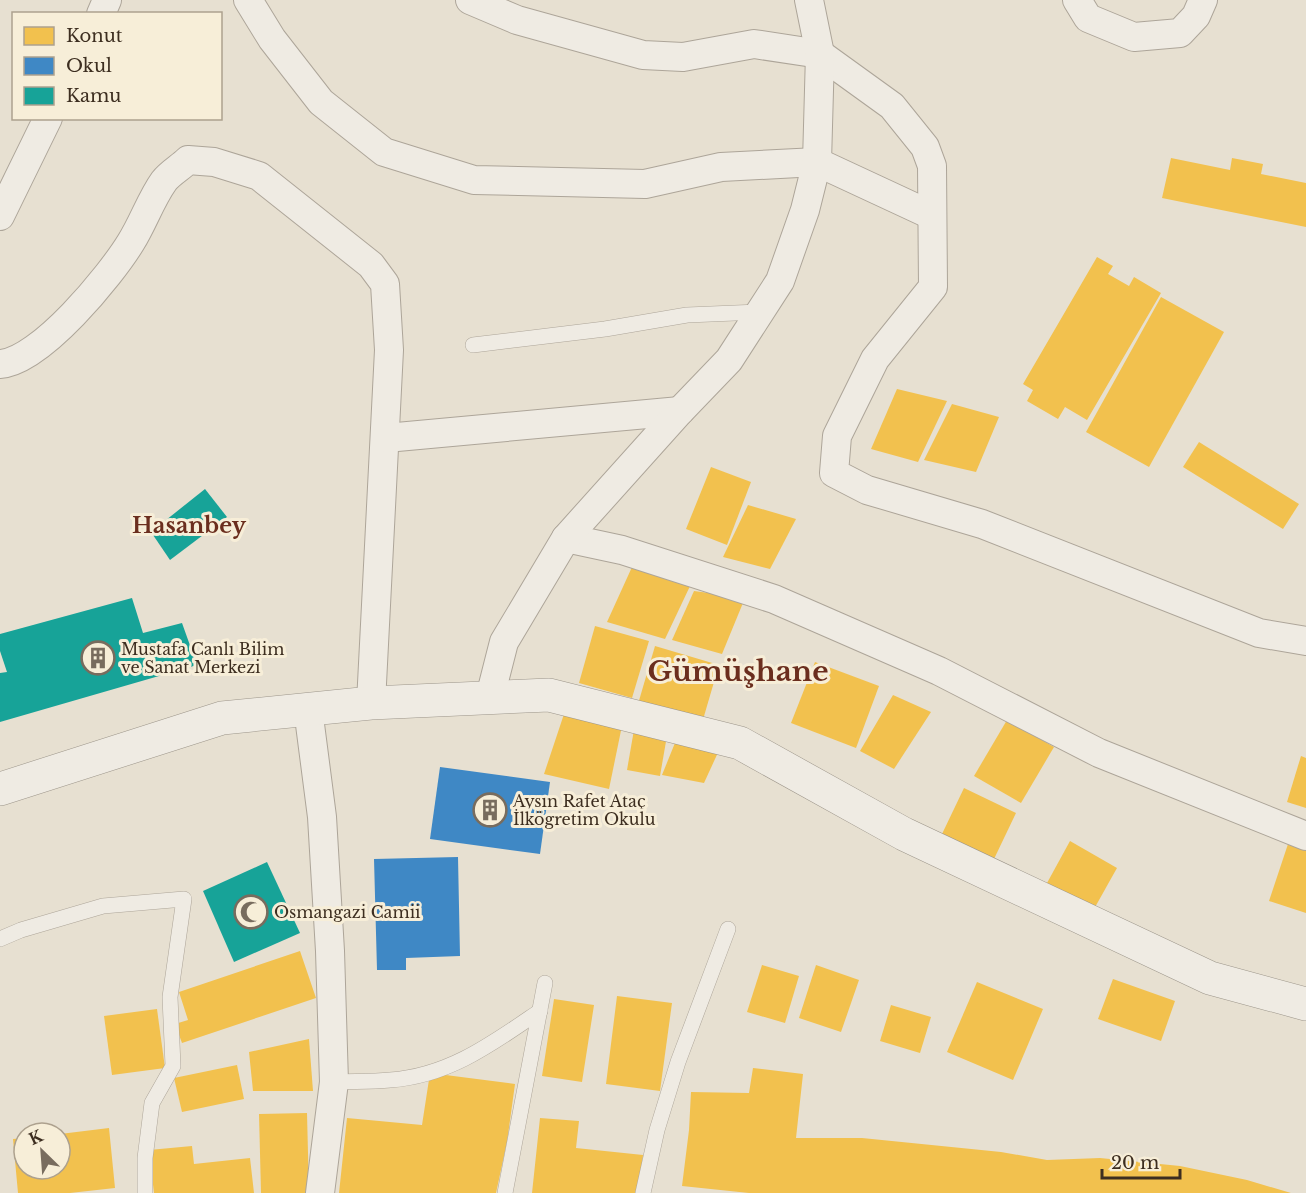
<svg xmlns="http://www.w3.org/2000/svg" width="1306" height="1193" viewBox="0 0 1306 1193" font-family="'Libre Baskerville',serif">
<rect width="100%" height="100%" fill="#e7e0d1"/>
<!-- homes -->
<g fill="#f2c14e">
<path d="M1171 158 1230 170 1232 158 1263 164 1261 174 1306 183V227L1162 198Z"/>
<path d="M1097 257 1113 266 1108 274 1129 286 1134 277 1161 293 1087 420 1065 407 1058 419 1027 401 1033 390 1023 384Z"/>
<path d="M1161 297 1224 332 1149 467 1086 432Z"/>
<path d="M897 389 947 401 918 462 871 449Z"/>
<path d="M952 404 999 417 976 472 924 460Z"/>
<path d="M1199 442 1299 504 1283 529 1183 467Z"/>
<path d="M711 467 751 482 727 545 686 529Z"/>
<path d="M748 505 796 519 770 569 723 557Z"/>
<path d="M632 567 691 584 665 639 607 622Z"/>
<path d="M694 591 745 598 722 654 672 640Z"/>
<path d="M595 626 649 641 632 698 579 683Z"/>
<path d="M655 646 719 665 702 723 638 704Z"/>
<path d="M815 662 879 686 856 748 791 723Z"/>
<path d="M893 695 931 712 894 769 860 751Z"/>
<path d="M567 705 624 716 609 789 544 774Z"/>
<path d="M1007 720 1054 747 1021 803 974 776Z"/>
<path d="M635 724 668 730 660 776 627 770Z"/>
<path d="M679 733 721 746 704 783 662 775Z"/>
<path d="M1301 756 1306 758V808L1287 802Z"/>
<path d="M964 788 1016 813 994 859 942 834Z"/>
<path d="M1070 841 1117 868 1094 909 1047 883Z"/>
<path d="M1288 844 1306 850V913L1269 901Z"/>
<path d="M300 951 316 998 182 1043 175 1024 188 1020 179 992Z"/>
<path d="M762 965 799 976 785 1023 747 1012Z"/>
<path d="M816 965 859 980 841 1032 799 1018Z"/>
<path d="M1113 979 1175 1001 1161 1041 1098 1019Z"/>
<path d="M977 982 1043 1009 1013 1080 947 1052Z"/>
<path d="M617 996 672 1003 660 1091 606 1084Z"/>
<path d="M554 999 594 1005 582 1082 542 1076Z"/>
<path d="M891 1005 931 1017 920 1053 880 1041Z"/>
<path d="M157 1009 165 1068 112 1075 104 1016Z"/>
<path d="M309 1039 313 1091H253L249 1052Z"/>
<path d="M237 1065 244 1099 182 1112 174 1078Z"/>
<path d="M753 1068 803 1074 796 1138H862L1001 1152 1047 1160 1100 1158 1180 1166 1247 1180 1291 1193H749L682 1186 689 1130 691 1092 749 1093Z"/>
<path d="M430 1073 515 1084 507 1142 496 1193H339L347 1118 422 1125Z"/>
<path d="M307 1113 309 1193H261L259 1114Z"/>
<path d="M540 1118 579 1121 576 1148 643 1155 639 1193H532Z"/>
<path d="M109 1128 115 1188 70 1193H18L13 1139 24 1138V1169H60V1134Z"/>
<path d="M192 1146 194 1164 250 1158 254 1193H154L149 1150Z"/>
</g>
<!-- schools -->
<g fill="#3f88c5">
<path d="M440 767 550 782 540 854 430 839Z"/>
<path d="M458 857 460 956 406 958V970H377L374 859Z"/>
</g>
<!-- public -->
<g fill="#17a398">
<path d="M205 489 227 517 170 560 151 532Z"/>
<path d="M132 598 143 633 182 623 197 665 0 722V673L7 672 0 651V634Z"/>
<path d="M267 862 300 933 234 962 203 891Z"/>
</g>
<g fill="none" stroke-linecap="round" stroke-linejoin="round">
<defs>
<g id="service">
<path d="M473 345 605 329 687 315 759 312"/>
<path d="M0 939 21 930 103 906 184 899 170 997 173 1066 152 1103 145 1158V1193"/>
<path d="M334 1082C352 1081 371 1082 390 1080 449 1076 493 1043 540 1011"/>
<path d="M505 1193 545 983"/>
<path d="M643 1193 657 1130 678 1062 728 929"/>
</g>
<g id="minor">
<path d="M248 0 272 39 321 102 384 152 474 180 645 184 721 167 817 162 931 215"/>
<path d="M470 0 517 20 643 55 683 57 754 44 820 54 892 106 925 147 932 166 933 287 875 359 837 436 834 473 867 490 982 524 1259 633 1306 641"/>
<path d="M1077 0 1088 18 1134 37 1180 33 1196 16 1203 0"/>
<path d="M101 14 107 0"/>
<path d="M0 216 48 118"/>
<path d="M0 364C40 362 111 275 131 242 143 223 151 199 164 181 170 173 181 167 188 160L214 162 259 176 371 265 385 284 389 350 371 703"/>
<path d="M386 438 680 411"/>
<path d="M566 538 622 550 774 599 939 671 1099 753 1306 836"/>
<path d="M490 697 504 642 566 538 680 411 729 360 780 281 805 210 817 162 820 54 809 0"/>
<path d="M308 709 322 817 330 951 334 1082 320 1193"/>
</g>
<path id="secondary" d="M0 789 222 718 371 703 549 695 740 743 904 834 1210 978 1306 1004"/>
</defs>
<!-- service casing -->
<use href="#service" stroke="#ada599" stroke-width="16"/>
<!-- minor casing -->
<use href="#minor" stroke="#ada599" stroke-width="30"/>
<!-- secondary casing -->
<use href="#secondary" stroke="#9c958a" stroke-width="34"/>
<!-- service -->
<use href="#service" stroke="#efebe3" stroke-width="15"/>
<!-- minor -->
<use href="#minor" stroke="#efebe3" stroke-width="28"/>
<!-- secondary -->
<use href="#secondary" stroke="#efebe3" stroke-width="33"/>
</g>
<!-- icons -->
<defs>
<symbol id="building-ring" viewBox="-11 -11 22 22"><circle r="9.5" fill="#f7eed8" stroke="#786c5e" stroke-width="1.5"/><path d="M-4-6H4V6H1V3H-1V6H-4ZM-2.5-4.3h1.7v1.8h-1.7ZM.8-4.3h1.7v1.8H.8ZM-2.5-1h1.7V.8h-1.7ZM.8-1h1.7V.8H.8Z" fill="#786c5e"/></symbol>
<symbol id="mosque-ring" viewBox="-11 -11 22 22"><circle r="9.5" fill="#f7eed8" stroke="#786c5e" stroke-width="1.5"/><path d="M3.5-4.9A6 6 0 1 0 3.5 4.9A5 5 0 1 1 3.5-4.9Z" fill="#786c5e"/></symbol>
</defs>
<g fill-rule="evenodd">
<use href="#building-ring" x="79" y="639" width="38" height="38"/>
<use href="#building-ring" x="471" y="791" width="38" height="38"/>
<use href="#mosque-ring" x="232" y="893" width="38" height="38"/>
</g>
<g text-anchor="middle" stroke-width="6" stroke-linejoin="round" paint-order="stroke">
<!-- poi labels -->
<g font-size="16" fill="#3d2e20" stroke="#f7eed8" text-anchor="start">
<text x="121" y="655">Mustafa Canlı Bilim<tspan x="121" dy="18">ve Sanat Merkezi</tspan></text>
<text x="513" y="807">Aysın Rafet Ataç<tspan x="513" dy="18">İlkögretim Okulu</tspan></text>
<text x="274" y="918">Osmangazi Camii</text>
</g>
<!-- district labels -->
<g font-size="22" font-weight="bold" fill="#6b2e1e" stroke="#f7eed8">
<text x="189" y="533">Hasanbey</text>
</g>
<!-- town labels -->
<g font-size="28" font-weight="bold" fill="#6b2e1e" stroke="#f7eed8">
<text x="738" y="681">Gümüşhane</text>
</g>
</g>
<!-- legend -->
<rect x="12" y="12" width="210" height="108" fill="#f7eed8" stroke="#ada18e" stroke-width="1.5"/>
<rect x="24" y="27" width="30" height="18" fill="#f2c14e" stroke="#ada18e" stroke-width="1.5"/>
<text x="66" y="42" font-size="18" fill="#3d2e20">Konut</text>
<rect x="24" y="57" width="30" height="18" fill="#3f88c5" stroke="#ada18e" stroke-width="1.5"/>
<text x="66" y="72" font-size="18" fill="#3d2e20">Okul</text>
<rect x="24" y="87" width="30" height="18" fill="#17a398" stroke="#ada18e" stroke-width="1.5"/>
<text x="66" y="102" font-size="18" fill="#3d2e20">Kamu</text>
<!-- north arrow -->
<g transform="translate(42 1151) rotate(335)"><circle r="28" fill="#f7eed8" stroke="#ada18e" stroke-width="1.5"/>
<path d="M0-4.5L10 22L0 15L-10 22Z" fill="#786c5e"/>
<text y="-9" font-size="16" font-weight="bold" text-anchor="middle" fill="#3d2e20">K</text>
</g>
<!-- scale -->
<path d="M1102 1169v9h78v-9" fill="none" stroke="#3d2e20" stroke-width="3"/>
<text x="1111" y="1169" font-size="18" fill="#3d2e20" stroke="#f7eed8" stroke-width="4.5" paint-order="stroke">20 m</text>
</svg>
